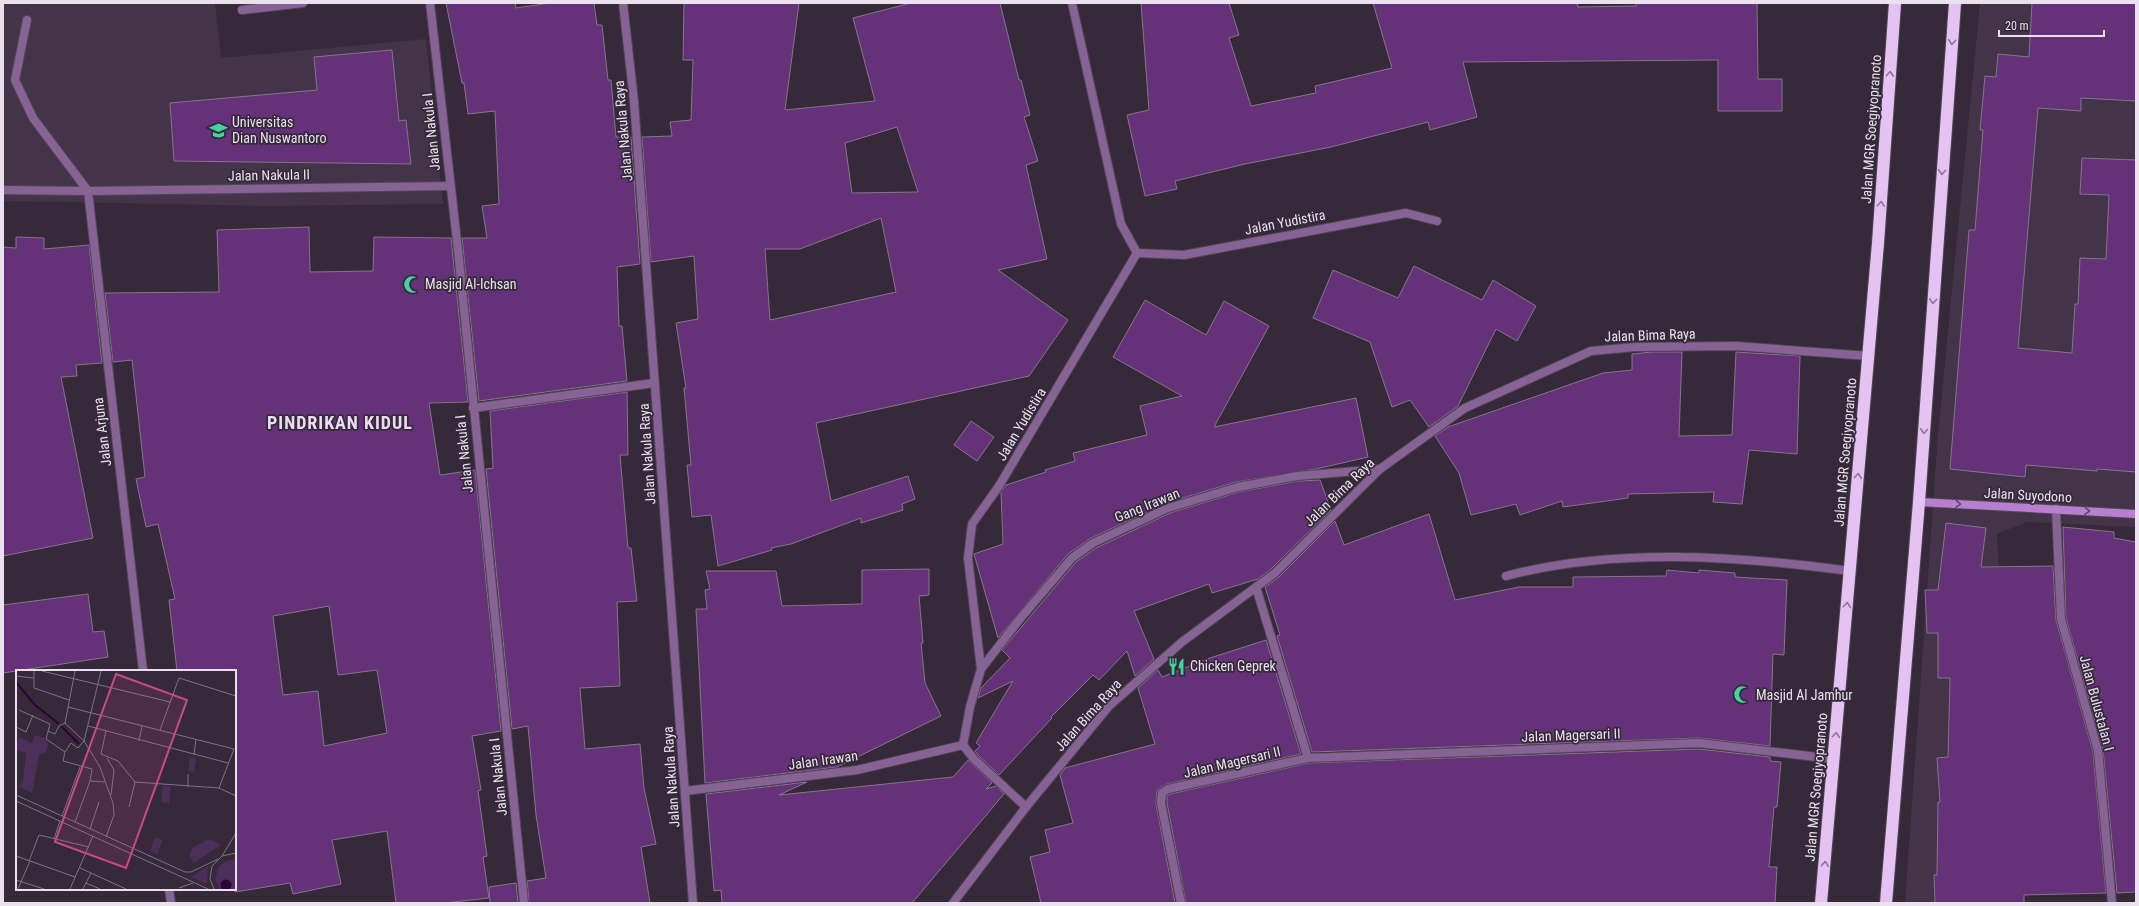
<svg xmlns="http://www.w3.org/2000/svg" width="2139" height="906" viewBox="0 0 2139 906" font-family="'Roboto Condensed',sans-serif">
<rect width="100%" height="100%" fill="#35293a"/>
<!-- built -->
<g fill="#44344a">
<path d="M3 3H215L221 58 426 39 443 204 264 206 3 201Z"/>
<path d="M1980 3H2136V527L2027 522 1997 534 2014 842 2025 903H1905L1938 434Z"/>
</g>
<!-- building -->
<g fill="#653179" stroke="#837689" fill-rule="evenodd">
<path d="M446 3H515L516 8 550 3H594L597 25H602L608 80H611L616 137H631L640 264 617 267 619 326H622L627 381 479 401 462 238H487L482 206 499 204 495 111 468 114 464 83H462Z"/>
<path d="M684 3H799L785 110 875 101 853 18 911 3H1000L1019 80H1021L1030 115 1024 117 1038 161 1026 165 1047 259 998 270 1068 320 1029 376 816 423 831 501 908 476 915 499 902 504 903 510 861 523V518L791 544 771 548 772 550 718 566 711 515 692 517 687 465H691L684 388H686L676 323 698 319 694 256 651 262 642 137 672 136 670 122 691 120 693 60H683ZM897 127 918 192 852 193 845 143ZM881 218 896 292 770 320 765 249H800Z"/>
<path d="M1141 3H1229L1239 35 1229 38 1251 106 1316 93 1315 86 1392 68 1373 3H1577L1578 7 1636 6V3H1757L1758 79H1782V111H1718V60L1463 62 1477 117 1430 130 1428 122 1331 147 1245 164 1175 181 1177 189 1145 196 1127 115 1149 110Z"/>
<path d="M2032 3H2136V101L2081 98V111L2038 108 2018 348 2072 353 2075 304H2078L2080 258 2106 259 2109 195 2080 194 2082 158 2136 160V472L2097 469V471L2026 465 2025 477 1950 469 1969 230H1975L1983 130H1980L1985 76 1996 77 1998 54 2029 57Z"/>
<path d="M392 50 399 121 406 120 411 164 174 161 170 103 317 90 314 57Z"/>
<path d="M309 227 310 272 373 271 374 237 451 238 468 402 429 403 440 475 475 470 501 731 472 736 481 790 478 791 487 856 483 857 489 898 445 903H396L387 831 332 840 341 884 293 894 290 883 235 892V671H177L169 600 175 599 158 524 146 527 136 479 145 477 132 360 113 362 105 293 219 292 217 230ZM329 606 338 675 377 670 387 733 324 746 318 691 283 695 273 616Z"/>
<path d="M16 237 44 238V249L89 245 102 363 76 365 77 376 61 377 93 538 3 556V247L16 248Z"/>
<path d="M1414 266 1482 300 1493 280 1536 306 1517 341 1496 329 1458 406 1429 427 1410 400 1392 407 1370 342 1313 318 1333 270 1398 298Z"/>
<path d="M1145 300 1206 335 1224 301 1269 326 1214 427 1356 398 1368 457 1316 469 1236 482 1166 503 1091 538 1068 554 998 638 974 554 1003 544 1001 492 1006 485 1046 472 1045 470 1075 461 1073 453 1147 435 1140 406 1182 396 1113 357Z"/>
<path d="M1652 352H1682L1679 436 1732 435 1736 352 1800 356 1797 454 1749 450 1742 504 1713 502 1714 492 1628 494V498L1563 507 1562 501 1520 515 1516 504 1471 515 1459 473 1435 436 1448 427 1603 373 1632 370V354Z"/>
<path d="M627 392 628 455H620L628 548H631L637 601 617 602 620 686 580 688 585 749 640 744 644 788 656 844 641 847 650 903H529L527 881 546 878 536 815 528 726 512 729 486 469 493 468 490 411Z"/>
<path d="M971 421 994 437 977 461 954 445Z"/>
<path d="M1320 480 1331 510 1271 569 1258 579 1212 593 1209 584 1134 611 1154 659 1135 676 1127 651 1099 680 1093 675 1051 717 1052 718 999 775 978 755 975 751 980 746 976 743 1013 681 978 698 981 688 1010 658 1002 650 1076 562 1096 548 1170 513 1239 492 1298 481Z"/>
<path d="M1429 514 1455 600 1519 587H1573V577L1666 576 1667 570 1699 573V570L1735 573V577L1787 580 1784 655 1773 654 1770 746 1699 738 1312 752 1277 636 1280 635 1265 587 1279 577 1335 521 1344 545Z"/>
<path d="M1946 523 1986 528 1981 567 2053 566 2056 620 2093 752 2106 893 2024 895V903H1935L1934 875H1937L1938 802H1940L1937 758 1948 757 1950 678H1938V633H1927L1925 590H1938Z"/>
<path d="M2063 527 2114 532V538L2136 542V892L2117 893 2103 750 2066 618Z"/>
<path d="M929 569V595L919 596 923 643H921L925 683 941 716 837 767 705 783 696 609H707L705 590 710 589 706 571H776L782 606 862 604V570Z"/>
<path d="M88 594 93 632 104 631 108 657 3 673V605Z"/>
<path d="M1266 640 1301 754 1167 784 1157 790 1156 804 1175 903H1041L1030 857 1050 852 1045 830 1073 823 1060 775 1065 768 1155 744 1138 688 1158 670 1162 677 1210 658Z"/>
<path d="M1699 749 1770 757V761L1781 762 1777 807H1774L1769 867H1777L1775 903H1186L1167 803V796L1170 794 1309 763Z"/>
<path d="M968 760 992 783 986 789 996 786 1004 794 912 903H722L721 890 714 891 706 794 807 782 779 795 953 777Z"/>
<path d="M516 883 518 903H490L489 887Z"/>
</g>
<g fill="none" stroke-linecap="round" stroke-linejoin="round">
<defs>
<g id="lane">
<path d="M242 10 303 3"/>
<path d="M27 20 15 80 33 118 88 191"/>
</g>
<g id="street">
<path d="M430 3 458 250 524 903"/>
<path d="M623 3 634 101 693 903"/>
<path d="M1072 3 1121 224 1137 253"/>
<path d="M3 190 88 191 450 186"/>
<path d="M88 191 143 671"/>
<path d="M1137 253 1184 255 1406 213 1437 221"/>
<path d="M473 408 654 383"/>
<path d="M2056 509 2061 619 2098 751 2112 903"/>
<path d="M1506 576C1615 547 1739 556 1850 571"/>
<path d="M1256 587 1308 758"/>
<path d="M981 669 1019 620 1072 558 1093 543 1168 508 1238 487 1297 476 1380 469"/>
<path d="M963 745 970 707 981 669 968 558 972 524 999 486 1137 253"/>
<path d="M963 745 974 759 1026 807"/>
<path d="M685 791 857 770 963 745"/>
<path d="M169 889 171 903"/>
<path d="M953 903 1026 807 1109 706 1182 642 1275 573 1380 469 1465 408 1591 351 1635 347 1736 346 1869 356"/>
<path d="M1181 903 1161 803 1162 793 1168 789 1308 758 1699 743 1834 759"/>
</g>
<path id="secondary" d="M1919 502 2136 514"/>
<g id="highway">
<path d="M1821 903 1878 243 1895 3"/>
<path d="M1886 903 1919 502 1955 3"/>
</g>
</defs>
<!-- lane casing -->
<use href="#lane" stroke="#524656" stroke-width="10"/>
<!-- street casing -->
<use href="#street" stroke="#524656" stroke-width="10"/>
<!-- secondary casing -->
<use href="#secondary" stroke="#524656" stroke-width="10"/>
<!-- highway casing -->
<use href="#highway" stroke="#524656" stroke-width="14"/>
<!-- lane -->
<use href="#lane" stroke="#866394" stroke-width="8"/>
<!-- street -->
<use href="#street" stroke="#866394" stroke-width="8"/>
<!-- secondary -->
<use href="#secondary" stroke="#b77fcd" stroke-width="8"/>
<!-- highway -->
<use href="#highway" stroke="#e4c3f3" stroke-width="12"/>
</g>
<!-- one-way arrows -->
<defs><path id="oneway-chevron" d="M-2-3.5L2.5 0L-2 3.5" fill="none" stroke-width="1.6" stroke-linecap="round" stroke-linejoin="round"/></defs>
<g stroke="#8c7696">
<use href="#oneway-chevron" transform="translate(1952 42) rotate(95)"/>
<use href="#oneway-chevron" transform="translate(1890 74) rotate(-86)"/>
<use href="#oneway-chevron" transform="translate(1942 172) rotate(94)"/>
<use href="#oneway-chevron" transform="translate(1881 204) rotate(-86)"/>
<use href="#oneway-chevron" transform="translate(1933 301) rotate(94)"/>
<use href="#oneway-chevron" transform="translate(1924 431) rotate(94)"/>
<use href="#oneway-chevron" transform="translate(1858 476) rotate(-85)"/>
<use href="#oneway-chevron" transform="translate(1847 605) rotate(-85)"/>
<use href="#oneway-chevron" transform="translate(1836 735) rotate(-85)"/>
<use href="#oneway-chevron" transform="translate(1825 864) rotate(-85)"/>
</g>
<g stroke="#62476d">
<use href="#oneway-chevron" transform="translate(1958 504) rotate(3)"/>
<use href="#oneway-chevron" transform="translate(2087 511) rotate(3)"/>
</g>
<!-- icons -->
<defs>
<symbol id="university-bare" viewBox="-9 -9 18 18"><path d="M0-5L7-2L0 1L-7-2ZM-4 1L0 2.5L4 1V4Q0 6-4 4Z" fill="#3fd4a2" stroke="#35293a" stroke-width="2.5" paint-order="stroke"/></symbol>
<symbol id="mosque-bare" viewBox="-9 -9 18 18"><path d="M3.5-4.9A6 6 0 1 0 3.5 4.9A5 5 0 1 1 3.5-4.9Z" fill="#3fd4a2" stroke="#35293a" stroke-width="2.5" paint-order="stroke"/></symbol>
<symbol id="restaurant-bare" viewBox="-9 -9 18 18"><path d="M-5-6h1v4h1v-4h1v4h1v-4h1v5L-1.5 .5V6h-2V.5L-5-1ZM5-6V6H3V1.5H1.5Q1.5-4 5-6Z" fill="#3fd4a2" stroke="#35293a" stroke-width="2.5" paint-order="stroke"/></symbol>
</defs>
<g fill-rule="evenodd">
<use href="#university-bare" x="206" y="118" width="25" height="25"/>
<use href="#mosque-bare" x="400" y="272" width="25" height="25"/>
<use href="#restaurant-bare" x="1164" y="654" width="25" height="25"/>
<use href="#mosque-bare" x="1730" y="682" width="25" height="25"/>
</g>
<g text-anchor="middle" stroke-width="3.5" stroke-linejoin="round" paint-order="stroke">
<!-- poi labels -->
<g font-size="14" fill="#e9e1ec" stroke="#35293a" text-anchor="start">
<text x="232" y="127">Universitas<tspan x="232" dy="16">Dian Nuswantoro</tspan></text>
<text x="425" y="289">Masjid Al-Ichsan</text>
<text x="1190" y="671">Chicken Geprek</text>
<text x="1756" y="700">Masjid Al Jamhur</text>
</g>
<!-- street labels -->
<g font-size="14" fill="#e9e1ec" stroke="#35293a">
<text transform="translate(1871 129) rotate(-86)" y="5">Jalan MGR Soegiyopranoto</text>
<text transform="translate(623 131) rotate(-95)" y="5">Jalan Nakula Raya</text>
<text transform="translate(431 132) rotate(-96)" y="5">Jalan Nakula I</text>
<text transform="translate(269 175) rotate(-1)" y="5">Jalan Nakula II</text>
<text transform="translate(1285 222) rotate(-11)" y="5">Jalan Yudistira</text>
<text transform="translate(1650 335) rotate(-2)" y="5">Jalan Bima Raya</text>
<text transform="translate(1021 424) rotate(-59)" y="5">Jalan Yudistira</text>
<text transform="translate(102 432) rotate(-97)" y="5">Jalan Arjuna</text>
<text transform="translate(1845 452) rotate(-85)" y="5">Jalan MGR Soegiyopranoto</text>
<text transform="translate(464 454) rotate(-96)" y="5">Jalan Nakula I</text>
<text transform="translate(647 454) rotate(-94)" y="5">Jalan Nakula Raya</text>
<text transform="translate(1339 492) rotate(-44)" y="5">Jalan Bima Raya</text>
<text transform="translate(2028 495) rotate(3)" y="5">Jalan Suyodono</text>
<text transform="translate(1147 505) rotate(-22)" y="5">Gang Irawan</text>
<text transform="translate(2097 703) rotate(75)" y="5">Jalan Bulustalan I</text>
<text transform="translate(1088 715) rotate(-48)" y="5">Jalan Bima Raya</text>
<text transform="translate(1571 735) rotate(-2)" y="5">Jalan Magersari II</text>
<text transform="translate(823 760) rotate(-8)" y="5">Jalan Irawan</text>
<text transform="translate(1232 762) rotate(-13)" y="5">Jalan Magersari II</text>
<text transform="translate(498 777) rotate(-96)" y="5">Jalan Nakula I</text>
<text transform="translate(671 777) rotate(-94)" y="5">Jalan Nakula Raya</text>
<text transform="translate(1816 787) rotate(-85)" y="5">Jalan MGR Soegiyopranoto</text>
</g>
<!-- district labels -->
<g font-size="18" font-weight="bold" letter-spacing="1" fill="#ebdcf2" stroke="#35293a">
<text x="340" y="429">PINDRIKAN KIDUL</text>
</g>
</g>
<!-- overview -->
<g transform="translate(16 670)">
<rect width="220" height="220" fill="#35293a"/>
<path d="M19 65 28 68 32 74 30 83 23 85 16 123 3 117 7 109 10 83 0 80V75L3 67 16 73ZM174 88 180 89 178 102 172 101ZM147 115 155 116 153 133 145 132ZM139 167 147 170 141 184 134 181ZM194 169 205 175 178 193 173 185 177 177ZM220 189V219H204L199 209 202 198 210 191ZM192 196 191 214 175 207 177 206Z" fill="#4c2f58"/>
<path d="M204.5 215a5.5 5.5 0 1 1 11 0a5.5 5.5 0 1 1-11 0Z" fill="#2d043a"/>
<path fill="none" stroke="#2d043a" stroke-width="2" d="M0 12 19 35 43 54M45 56 63 74"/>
<path fill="none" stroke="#7d7381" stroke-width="1" d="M18 1V18L53 30M26 1 154 32M85 1 68 71 84 97 97 133 98 145 90 167M0 6 17 8M52 37 218 79 203 118M3 40 34 54 30 69 49 82 47 91 76 99 74 111 59 152M49 53 68 71 62 78 55 73 49 82M49 53 59 1M72 56 212 93M0 57 10 62 17 45M144 60 163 8 220 26M32 61 39 64 43 56 49 53M123 71 126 56M85 84 102 91 119 112M85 84 90 61M178 85 180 69M91 88 98 100 95 125M74 111 89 112M119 112 203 118 220 126M172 117V104M0 125 169 202H175L202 189M0 131 192 219M113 137 119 112M46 146 64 97M74 159 83 132M38 169 44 151M0 186 59 207M206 186 220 163M13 191 23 165 73 177M64 198 110 219M0 210 28 219M70 213 84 219M163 218 177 213M2 219 14 191M54 219 77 166M67 219 75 203M198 219 194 209 196 196 206 186 220 183"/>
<path fill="#cc4a7f" fill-opacity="0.15" stroke="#cc4a7f" stroke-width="2" d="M100 4 171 30 110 198 39 172Z"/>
<rect width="220" height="220" fill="none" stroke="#e9e1ec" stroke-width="2"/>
</g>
<!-- border -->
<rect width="2139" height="906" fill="none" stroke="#e9e1ec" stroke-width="8"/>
<!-- scale -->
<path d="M1999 30v6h105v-6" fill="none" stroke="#e9e1ec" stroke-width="2"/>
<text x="2005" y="30" font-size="12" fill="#e9e1ec" stroke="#35293a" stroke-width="3" paint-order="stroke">20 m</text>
</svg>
